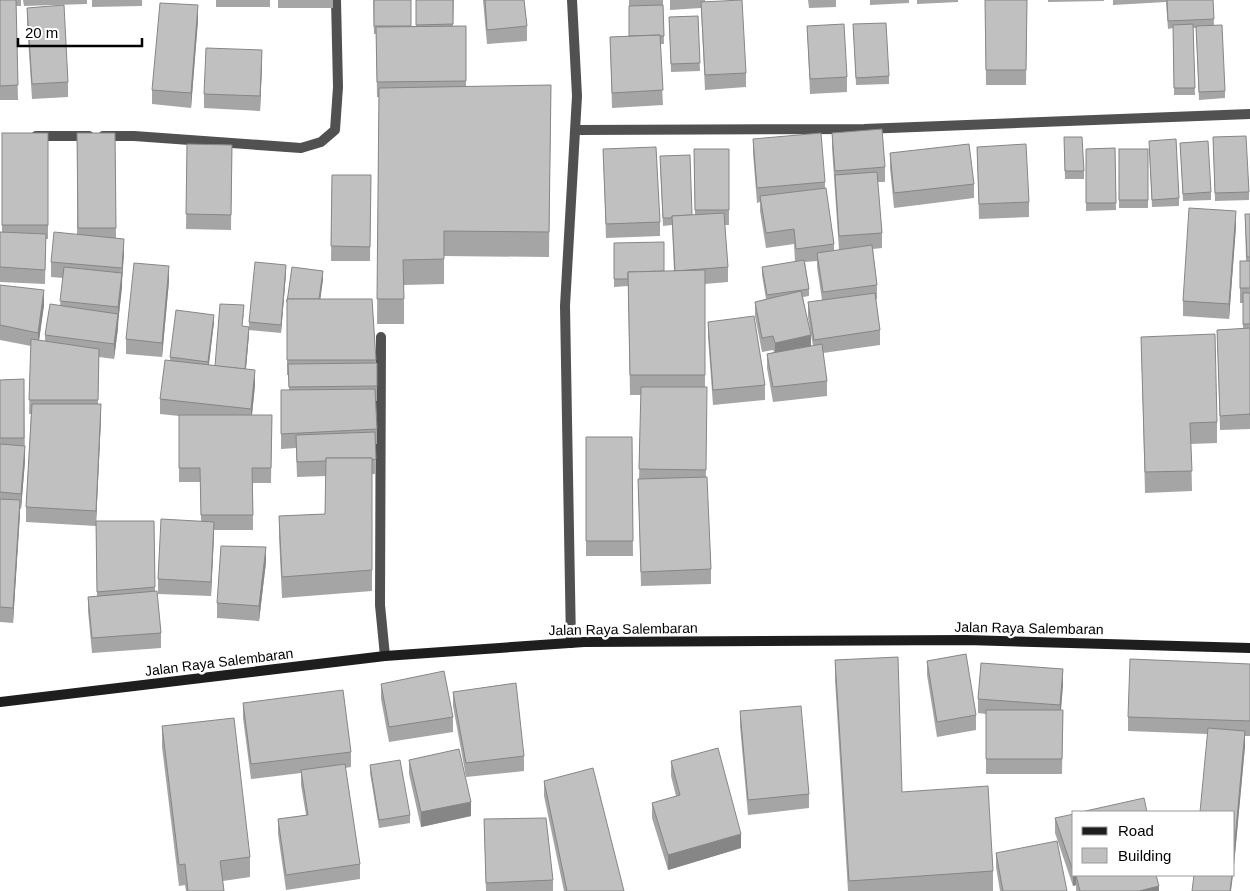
<svg xmlns="http://www.w3.org/2000/svg" width="1250" height="891" viewBox="0 0 1250 891" font-family="Arial,sans-serif">
<rect width="100%" height="100%" fill="#fff"/>
<g fill="none" stroke-linecap="round" stroke-linejoin="round">
<!-- lane -->
<path stroke="#515151" stroke-width="10" d="M381 337 380 605 385 656"/>
<!-- street -->
<g stroke="#515151" stroke-width="10">
<path d="M576 130 864 129 1250 114"/>
<path d="M36 136H89"/>
<path d="M103 136H134L301 148 321 142 335 130 338 87 336 0"/>
<path d="M571 643 565 306 577 96 572 0"/>
</g>
<!-- secondary -->
<path stroke="#1e1e1e" stroke-width="10" d="M0 702 385 656 584 642 966 640 1250 648"/>
</g>
<!-- wall -->
<g fill="#a5a5a5" fill-rule="evenodd">
<path d="M0 0H21V6H16L18 100H0Z"/>
<path d="M23 0H87V4L24 6Z"/>
<path d="M92 0H142V6L92 7Z"/>
<rect x="216" y="0" width="54" height="7"/>
<rect x="278" y="0" width="55" height="8"/>
<path d="M373 0 411 26H416V0H454L453 26H466V87L551 85 549 257 444 256V284L404 285V324H377L379 97H377L376 34H374Z"/>
<path d="M483 0H524L527 26V41L487 44Z"/>
<path d="M629 0H663L664 44H660L663 105 612 108 610 37 629 36Z"/>
<path d="M670 0H705V2L746 73V87L705 90 701 8 670 10Z"/>
<path d="M808 0H836V7L809 8Z"/>
<path d="M870 0H909V3L870 5Z"/>
<path d="M917 0H958V2L917 4Z"/>
<path d="M985 0H1027L1026 85H986Z"/>
<path d="M1048 0H1104V1L1048 2Z"/>
<path d="M1113 0H1213L1214 25 1225 91V98L1199 100 1196 28H1193L1195 95H1174L1173 28 1168 29 1166 2 1113 5Z"/>
<path d="M27 8 68 82V97L32 99 27 22Z"/>
<path d="M698 16 700 71 671 72 669 17Z"/>
<path d="M198 20 191 108 152 104V90Z"/>
<path d="M853 24 889 76V84L856 85Z"/>
<path d="M807 26 847 77V92L810 94Z"/>
<path d="M262 65 260 111 204 108V94Z"/>
<path d="M2 133H48V239H46L45 284 0 282V232H2Z"/>
<path d="M77 133H115L116 238 124 253 118 328 114 359 99 357 98 404 101 418 96 521H154L155 591 161 633V648L92 653 88 611V597L97 596 96 526 26 522V507L31 414H29L31 346 0 340V285L44 305 39 340 45 341V335L60 306 63 278 51 277V262L77 234Z"/>
<path d="M832 133 885 167V182H877L882 233V248L873 249 877 285V299L876 300 880 330V345L823 353 827 381V396L773 402 767 368V354L774 352 773 350 762 352 755 316V302L766 299 762 275V267L795 262 794 244 766 248 760 211V202L757 203 753 153V139L825 182V188L834 244V250H839L832 148ZM817 261V267L822 300 808 302V317L813 346H811L803 297 809 296V289L805 262Z"/>
<path d="M1213 137 1249 192V200L1215 201Z"/>
<path d="M1180 143 1211 192V200L1183 201Z"/>
<path d="M187 144 232 145 231 230 186 229Z"/>
<path d="M1064 145 1084 171V179H1065Z"/>
<path d="M977 147 1029 202V217L979 219Z"/>
<path d="M1115 148 1116 210 1086 211V149Z"/>
<path d="M1149 148 1179 198V206L1152 207Z"/>
<path d="M603 149 660 222V236L606 238Z"/>
<path d="M694 149H729V225H725L728 267V282L705 284V387L706 477 711 569V584L641 586 638 479H639L641 395H630L628 286 614 287V243L664 271H674L672 225 663 226 660 164 692 215H695Z"/>
<rect x="1119" y="149" width="29" height="59"/>
<path d="M890 153 974 184V198L894 208 890 168Z"/>
<path d="M332 175H371L370 261H331Z"/>
<path d="M1245 214H1250V429L1220 430 1217 330 1243 329V303H1240V261H1246Z"/>
<path d="M1236 226 1229 319 1183 316V301Z"/>
<path d="M286 273 281 333 249 330V322Z"/>
<path d="M323 279 320 299H372L376 363H377V401H376L377 429V444H375L376 474H372V591L282 598 279 537V516L325 514 326 476 297 477 296 448 281 449V390H289L288 375H287V302Z"/>
<path d="M169 281 162 357 126 354V339Z"/>
<path d="M244 313 242 326 249 334 246 369 255 385 252 415H272L271 483H253V530H214L211 596 158 594V579L201 521 200 482H179V416L160 414V399L170 361V357L214 322 209 365 215 366Z"/>
<path d="M708 322 765 385V400L713 405 708 337Z"/>
<path d="M1141 337 1217 422V443L1191 444 1192 491 1145 493Z"/>
<path d="M24 379 25 461 21 509H20L13 623 0 622V380Z"/>
<path d="M586 437H632L633 556H586Z"/>
<path d="M266 562 259 621 217 618V603Z"/>
<path d="M835 660 902 792 993 871V891H848L835 680Z"/>
<path d="M927 661 976 715V730L937 737 927 675Z"/>
<path d="M1250 664V736H1245V746L1234 865V812L1207 734 1128 731V717Z"/>
<path d="M381 684 453 717V732L389 742 381 699Z"/>
<path d="M1063 684 1061 710H1063L1062 774H986V714L978 713V699Z"/>
<path d="M453 692 524 756V771L466 777 453 706Z"/>
<path d="M243 703 351 752V767L345 768 360 864V879L286 890 278 834V819L306 815 301 785V773L251 779 243 718Z"/>
<path d="M740 711 809 794V808L748 815 740 726Z"/>
<path d="M162 726 250 857V877L223 881 224 891H186L185 885 179 886 162 747Z"/>
<path d="M409 760 471 816 421 827 409 774Z"/>
<path d="M671 761 741 848 668 870 652 818V803L676 796 671 776Z"/>
<path d="M370 765 410 815V823L379 828 370 773Z"/>
<path d="M544 781 624 891H564L544 796Z"/>
<path d="M1055 818 1159 891H1076V885L1073 886 1055 833Z"/>
<path d="M484 819 553 880V891H486Z"/>
<path d="M996 853 1067 891H1000L996 867Z"/>
</g>
<!-- shaded-wall -->
<g fill="#868686">
<path d="M198 5V20L191 108V93Z"/>
<path d="M262 50V65L260 111V96Z"/>
<path d="M1236 211V226L1229 319V304Z"/>
<path d="M124 239V253L122 283V268Z"/>
<path d="M286 265V273L281 333V325Z"/>
<path d="M169 266V281L162 357V343Z"/>
<path d="M323 271V279L319 310V302Z"/>
<path d="M122 273V288L118 322V307Z"/>
<path d="M44 290V305L38 348V333Z"/>
<path d="M118 314V328L114 359V344Z"/>
<path d="M214 315V322L208 370V362Z"/>
<path d="M249 327V334L245 379V371Z"/>
<path d="M811 335V350L775 358V343Z"/>
<path d="M255 370V385L251 424V409Z"/>
<path d="M101 404V418L96 526V511Z"/>
<path d="M25 446V461L21 509V494Z"/>
<path d="M20 500V515L13 623V608Z"/>
<path d="M214 522V537L211 596V582Z"/>
<path d="M266 547V562L259 621V606Z"/>
<path d="M1063 669V684L1060 720V705Z"/>
<path d="M1245 731V746L1234 865V851Z"/>
<path d="M471 802V816L421 827V812Z"/>
<path d="M741 834V848L668 870V855Z"/>
<path d="M1073 871 1074 875H1122H1076V885L1073 886Z"/>
<path d="M1232 875H1233L1231 891H1230Z"/>
<path d="M1159 886V891H1139Z"/>
</g>
<!-- building -->
<g fill="#c0c0c0" stroke="#868686">
<path d="M0 0H16L18 85 0 86Z"/>
<rect x="374" y="0" width="37" height="26"/>
<path d="M416 0H453V24L416 25Z"/>
<path d="M485 0H524L527 26 487 30Z"/>
<path d="M742 0 746 73 705 75 701 2Z"/>
<path d="M985 0H1027L1026 70H986Z"/>
<path d="M1167 0H1213L1214 19 1168 21Z"/>
<path d="M160 3 198 5 191 93 152 90Z"/>
<path d="M64 5 68 82 32 84 27 8Z"/>
<path d="M663 5 664 36H660V35L629 36V6Z"/>
<path d="M698 16 700 63 671 64 669 17Z"/>
<path d="M886 23 889 76 856 78 853 24Z"/>
<path d="M844 24 847 77 810 79 807 26Z"/>
<path d="M1193 24 1195 88H1174L1173 25Z"/>
<path d="M1222 25 1225 91 1199 92 1196 26Z"/>
<path d="M466 26V81L377 82 376 27Z"/>
<path d="M660 35 663 90 612 93 610 37Z"/>
<path d="M206 48 262 50 260 96 204 94Z"/>
<path d="M551 85 549 232 444 231V259L403 260 404 299H377L379 88Z"/>
<path d="M882 129 885 167 835 171 832 133Z"/>
<rect x="2" y="133" width="46" height="92"/>
<path d="M77 133H115L116 228H78Z"/>
<path d="M821 133 825 182 757 188 753 139Z"/>
<path d="M1246 136 1249 192 1215 193 1213 137Z"/>
<path d="M1064 137H1082L1084 171H1065Z"/>
<path d="M1176 139 1179 198 1152 200 1149 141Z"/>
<path d="M1208 141 1211 192 1183 194 1180 143Z"/>
<path d="M187 144 232 145 231 215 186 214Z"/>
<path d="M969 144 974 184 894 193 890 153Z"/>
<path d="M1026 144 1029 202 979 204 977 147Z"/>
<path d="M656 147 660 222 606 224 603 149Z"/>
<path d="M1115 148 1116 203H1086V149Z"/>
<path d="M694 149H729V210H695Z"/>
<rect x="1119" y="149" width="29" height="51"/>
<path d="M690 155 692 215 672 216V218H663L660 156Z"/>
<path d="M877 172 882 233 839 236 835 175Z"/>
<path d="M332 175H371L370 247 331 246Z"/>
<path d="M826 188 834 244 796 249 794 229 766 233 760 196Z"/>
<path d="M1189 208 1236 211 1229 304 1183 301Z"/>
<path d="M724 213 728 267 675 271 672 216Z"/>
<path d="M1245 214H1250V257H1247Z"/>
<path d="M0 232 46 234 45 270 0 267Z"/>
<path d="M54 232 124 239 122 268 51 262Z"/>
<path d="M664 242V271L628 272V279H614V243Z"/>
<path d="M872 245 877 285 823 292 817 253Z"/>
<path d="M804 260 809 289 767 295 762 267Z"/>
<rect x="1240" y="261" width="10" height="27"/>
<path d="M255 262 286 265 281 325 249 322Z"/>
<path d="M134 263 169 266 162 343 126 339Z"/>
<path d="M64 267 122 273 118 307 60 301Z"/>
<path d="M292 267 323 271 319 299H287V302Z"/>
<path d="M705 270V375H630L628 272Z"/>
<path d="M0 285 44 290 38 333 0 325Z"/>
<path d="M801 291 811 335 775 343 773 336 762 338 755 302Z"/>
<path d="M875 293 880 330 814 340 808 302Z"/>
<rect x="1243" y="293" width="7" height="31"/>
<path d="M287 299H372L376 360H287Z"/>
<path d="M50 304 118 314 114 344 45 335Z"/>
<path d="M220 304 244 305 242 326 249 327 245 369 215 366Z"/>
<path d="M176 310 214 315 208 362 170 357Z"/>
<path d="M754 316 765 385 713 390 708 322Z"/>
<path d="M1250 328V414L1220 416 1217 330Z"/>
<path d="M1215 334 1217 422 1190 423 1192 471 1145 472 1141 337Z"/>
<path d="M31 339 99 349 98 400H29Z"/>
<path d="M822 344 827 381 773 387 767 354Z"/>
<path d="M165 360 255 370 251 409 160 399Z"/>
<path d="M377 363V386L289 387 288 364Z"/>
<path d="M24 379V438H0V380Z"/>
<path d="M641 387H707L706 470 639 469Z"/>
<path d="M375 389 377 429 281 434V390Z"/>
<path d="M32 404H101L96 511 26 507Z"/>
<path d="M179 415H272L271 468H252L253 515H201L200 468H179Z"/>
<path d="M375 432 376 459 372 460V458H326V461L297 462 296 435Z"/>
<path d="M586 437H632L633 541H586Z"/>
<path d="M0 444 25 446 21 494 0 492Z"/>
<path d="M326 458H372V570L282 577 279 516 325 514Z"/>
<path d="M707 477 711 569 641 572 638 479Z"/>
<path d="M0 499 20 500 13 608 0 607Z"/>
<path d="M161 519 214 522 211 582 158 579Z"/>
<path d="M96 521H154L155 587 97 592Z"/>
<path d="M221 546 266 547 259 606 217 603Z"/>
<path d="M157 591 161 633 92 638 88 597Z"/>
<path d="M966 654 976 715 937 722 927 661Z"/>
<path d="M898 657 902 792 988 786 993 871 849 881 835 660Z"/>
<path d="M1130 659 1250 664V721L1128 717Z"/>
<path d="M981 663 1063 669 1060 705 978 699Z"/>
<path d="M444 671 453 717 389 727 381 684Z"/>
<path d="M516 683 524 756 466 763 453 692Z"/>
<path d="M343 690 351 752 251 764 243 703Z"/>
<path d="M801 706 809 794 748 800 740 711Z"/>
<path d="M986 710H1063L1062 759H986Z"/>
<path d="M234 718 250 857 220 861 224 891H188L185 864 179 865 162 726Z"/>
<path d="M1208 728 1245 731 1234 851V812H1200Z"/>
<path d="M718 748 741 834 668 855 652 803 680 795 671 761Z"/>
<path d="M459 749 471 802 421 812 409 760Z"/>
<path d="M400 760 410 815 379 820 370 765Z"/>
<path d="M345 764 360 864 286 875 278 819 308 815 301 770Z"/>
<path d="M593 768 624 891H567L544 781Z"/>
<path d="M1144 798 1147 812H1081Z"/>
<path d="M1074 814V871H1073L1055 818Z"/>
<path d="M546 818 553 880 486 883 484 819Z"/>
<path d="M1057 841 1067 891H1003L996 853Z"/>
<path d="M1076 875H1156L1159 886 1139 891H1080Z"/>
<path d="M1194 875H1232L1230 891H1192Z"/>
</g>
<g text-anchor="middle" stroke-width="5" stroke-linejoin="round" paint-order="stroke">
<!-- street labels -->
<g font-size="14" fill="#000" stroke="#fff">
<text transform="translate(1029 628) rotate(1)" y="5">Jalan Raya Salembaran</text>
<text transform="translate(623 629) rotate(-1)" y="5">Jalan Raya Salembaran</text>
<text transform="translate(219 662) rotate(-7)" y="5">Jalan Raya Salembaran</text>
</g>
</g>
<!-- legend -->
<rect x="1072" y="811" width="162" height="65" fill="#ffffff" stroke="#999999"/>
<rect x="1082" y="827" width="25" height="8" fill="#1e1e1e" stroke="#999999"/>
<text x="1118" y="836" font-size="15" fill="#000000">Road</text>
<rect x="1082" y="848" width="25" height="15" fill="#c0c0c0" stroke="#999999"/>
<text x="1118" y="861" font-size="15" fill="#000000">Building</text>
<!-- scale -->
<path d="M18 38v8h124v-8" fill="none" stroke="#000000" stroke-width="2.5"/>
<text x="25" y="38" font-size="15" fill="#000000" stroke="#ffffff" stroke-width="4" paint-order="stroke">20 m</text>
</svg>
